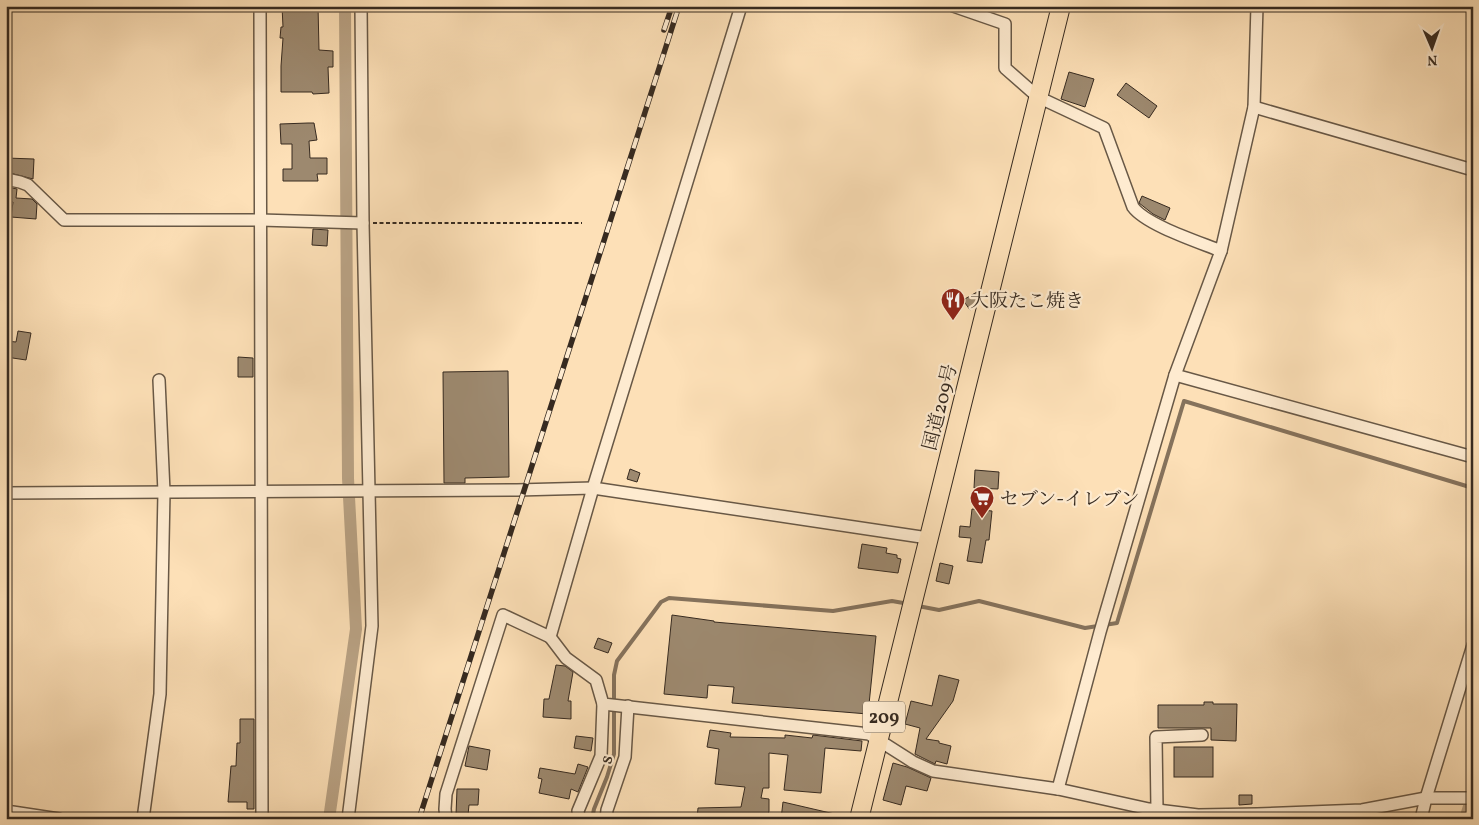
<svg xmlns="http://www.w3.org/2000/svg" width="1479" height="825" viewBox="0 0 1479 825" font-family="Vollkorn,'Noto Serif JP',serif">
<rect width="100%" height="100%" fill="#fde0b7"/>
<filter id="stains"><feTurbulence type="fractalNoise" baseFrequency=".004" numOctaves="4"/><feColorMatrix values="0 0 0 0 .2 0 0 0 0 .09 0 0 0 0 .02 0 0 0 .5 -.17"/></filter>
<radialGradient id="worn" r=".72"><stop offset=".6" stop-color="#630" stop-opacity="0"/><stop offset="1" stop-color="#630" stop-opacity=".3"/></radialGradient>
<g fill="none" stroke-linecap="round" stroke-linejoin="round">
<!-- stream -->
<g stroke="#85725c" stroke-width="4">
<path d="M918 606 939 610 979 601 1085 628 1117 623 1184 401 1473 488"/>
<path d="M592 819 594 809 607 777 614 754V675L617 661 661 602 669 598 833 611 892 601 909 604"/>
</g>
<!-- canal -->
<g stroke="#b9a284" stroke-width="12">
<path d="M329 819 356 629 348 478 345 6"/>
<path d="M1465 819 1473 794"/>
</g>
</g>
<!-- building -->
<g fill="#9d896f" stroke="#362a20">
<path d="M282 6H318L319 50 333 51V67H328L329 93 313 94 312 92H281V66L283 38H280L281 27H283Z"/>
<path d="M1069 72 1094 79 1085 107 1061 99Z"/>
<path d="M1126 83 1157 106 1149 118 1117 95Z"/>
<path d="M308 123H314L317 140 309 141 310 158H327V174H317L318 181H283V169H292V144H281L280 124Z"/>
<path d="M6 158 34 159 33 179 6 172Z"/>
<path d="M8 187 17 189 16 198 32 199 37 204 36 219 11 217 13 202H6Z"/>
<path d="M1142 196 1170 208 1165 220 1153 214 1139 203Z"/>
<path d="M313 229 328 230 327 246 312 245Z"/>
<path d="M977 292 978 294 975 307 970 310 963 300Z"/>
<path d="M18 331 31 333 26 360 6 357V341L16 342Z"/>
<path d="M238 357 253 358V377H238Z"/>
<path d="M508 371 509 477 465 478V483H444L443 372Z"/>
<path d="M630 469 640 473 637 482 627 479Z"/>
<path d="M975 470 999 472 998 489 974 488Z"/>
<path d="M972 509 992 511 989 540H986L982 563 967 561 971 538 959 537 960 526 970 527Z"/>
<path d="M862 544 887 548 886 553 897 555V558L901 559 898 573 858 568Z"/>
<path d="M940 563 953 566 949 584 936 581Z"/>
<path d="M672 615 714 621V622L876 636 868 714 732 703 734 687 708 685 707 698 664 694Z"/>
<path d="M598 638 612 643 608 653 594 648Z"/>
<path d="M556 665 565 666 573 672 568 701H571V719L543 717 544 699H549Z"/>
<path d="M939 675 959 680 953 701 926 739 939 741V743L951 746 947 764 936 761 935 764 915 754 920 728 905 724 911 701 932 706Z"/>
<path d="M1204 702H1213V704H1237L1236 741 1211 740V728H1158V705H1204Z"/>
<path d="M240 719H254V809H247V802H228L231 766H236L237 743H240Z"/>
<path d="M710 730 731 733 730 737 785 738V735L812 738 813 735 862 741 861 751 825 748 821 793 784 790 788 755 769 753V788H763L761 798 769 799V811L767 819H697L698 808 741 807 745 787 715 784 719 749 707 747Z"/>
<path d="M576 736 593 738 591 751 574 748Z"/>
<path d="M469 746 490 750 487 770 465 766Z"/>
<rect x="1174" y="747" width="39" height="30"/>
<path d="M893 763 907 767 931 778 927 791 906 786 901 805 883 800Z"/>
<path d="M578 764 588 767 578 792 571 789 569 799 539 793 542 779 538 778 540 768 575 774Z"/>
<path d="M457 789H479L478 805H469L468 815H456Z"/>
<path d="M1239 795H1252V804L1239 805Z"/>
<path d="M783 802 839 815 838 819H781Z"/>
</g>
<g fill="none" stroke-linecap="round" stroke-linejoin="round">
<defs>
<g id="minor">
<path d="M260 6 262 819"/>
<path d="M953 6 1005 24V68L1038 97 1104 128 1133 207C1146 225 1199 242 1221 251"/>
<path d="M1254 107 1473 170"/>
<path d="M6 179 20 182 28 185 64 220H260L363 223"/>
<path d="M1175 375 1473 457"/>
<path d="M6 493 517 490 593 488 928 538"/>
<path d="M550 637 593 488 741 6"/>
<path d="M1058 789 1100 632 1175 375 1221 251 1254 107 1257 6"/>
<path d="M1157 810 1156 737 1202 735"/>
<path d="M6 811 59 819"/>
<path d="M143 819 160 694 164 492 159 380"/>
<path d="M348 819 372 626 363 223 361 6"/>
<path d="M446 819 445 809 446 794 503 615 550 637 566 658 596 680 603 704 869 734 913 762 933 771 1058 789 1149 809 1198 815 1257 814 1362 810 1426 798H1473"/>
<path d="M579 819 578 811 601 756 603 704"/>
<path d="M606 819 607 810 625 757 628 706"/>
<path d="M1421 819 1426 798 1473 645"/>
</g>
<path id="highway" d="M859 819 1061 6"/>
</defs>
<!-- minor casing -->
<use href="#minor" stroke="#685846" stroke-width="14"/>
<!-- highway casing -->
<use href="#highway" stroke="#362a20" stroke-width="20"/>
<!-- path -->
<path stroke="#362a20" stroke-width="2" stroke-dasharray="4 2.5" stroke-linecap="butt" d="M373 223H582"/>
<!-- minor -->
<use href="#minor" stroke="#feebd0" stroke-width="11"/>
<!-- highway -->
<use href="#highway" stroke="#fde0b7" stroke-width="18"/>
<defs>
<g id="rail">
<path d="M664 30 672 6"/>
<path d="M419 819 679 6"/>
</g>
</defs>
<!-- rail casing -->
<use href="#rail" stroke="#362a20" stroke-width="5.5"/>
<!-- rail -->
<use href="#rail" stroke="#feebd0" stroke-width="4" stroke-dasharray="11" stroke-linecap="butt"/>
</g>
<!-- icons -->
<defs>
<symbol id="restaurant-pin" viewBox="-11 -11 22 30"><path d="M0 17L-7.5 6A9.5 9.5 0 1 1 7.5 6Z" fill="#8f2418" stroke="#feebd0"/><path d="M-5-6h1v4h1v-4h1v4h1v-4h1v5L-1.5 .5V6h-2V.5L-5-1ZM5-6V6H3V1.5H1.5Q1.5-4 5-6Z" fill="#fff"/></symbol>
<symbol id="supermarket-pin" viewBox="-11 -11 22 30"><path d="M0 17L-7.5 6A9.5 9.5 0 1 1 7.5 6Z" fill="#8f2418" stroke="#feebd0"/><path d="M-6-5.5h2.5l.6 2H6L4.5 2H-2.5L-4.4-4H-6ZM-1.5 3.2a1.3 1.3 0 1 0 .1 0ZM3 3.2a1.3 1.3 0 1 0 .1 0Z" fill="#fff"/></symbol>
</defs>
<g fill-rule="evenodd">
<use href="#restaurant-pin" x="939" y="286" width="28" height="38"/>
<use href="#supermarket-pin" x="968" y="484" width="28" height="38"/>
</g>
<g text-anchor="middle" stroke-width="4.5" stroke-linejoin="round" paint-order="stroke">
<!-- shield labels -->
<rect fill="#feebd0" stroke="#726455" stroke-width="1" x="863" y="701.5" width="42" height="31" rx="4"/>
<g font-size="18" font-weight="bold" fill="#362a20">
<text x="884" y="723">209</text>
</g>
<!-- poi labels -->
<g font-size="19" fill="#362a20" stroke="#feebd0" text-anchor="start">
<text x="970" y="307">大阪たこ焼き</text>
<text x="1000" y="505">セブン-イレブン</text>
</g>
<!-- street labels -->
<g font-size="19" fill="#362a20" stroke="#feebd0">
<text transform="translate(939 407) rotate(-76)" y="7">国道209号</text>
<text transform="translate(605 759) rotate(-75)" y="7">s</text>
</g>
</g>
<!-- margin -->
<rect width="1479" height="825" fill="none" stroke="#fde0b7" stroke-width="25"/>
<rect x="8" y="8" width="1464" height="810" fill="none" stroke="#362a20" stroke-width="2.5"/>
<rect x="12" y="12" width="1454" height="800" fill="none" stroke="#362a20"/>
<!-- north arrow -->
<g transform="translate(1432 48) rotate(178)" stroke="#feebd0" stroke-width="4" paint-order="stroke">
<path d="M0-4L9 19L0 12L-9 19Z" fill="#362a20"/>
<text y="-8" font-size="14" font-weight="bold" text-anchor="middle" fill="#362a20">N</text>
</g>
<rect width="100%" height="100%" filter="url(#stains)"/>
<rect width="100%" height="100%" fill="url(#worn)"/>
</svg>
